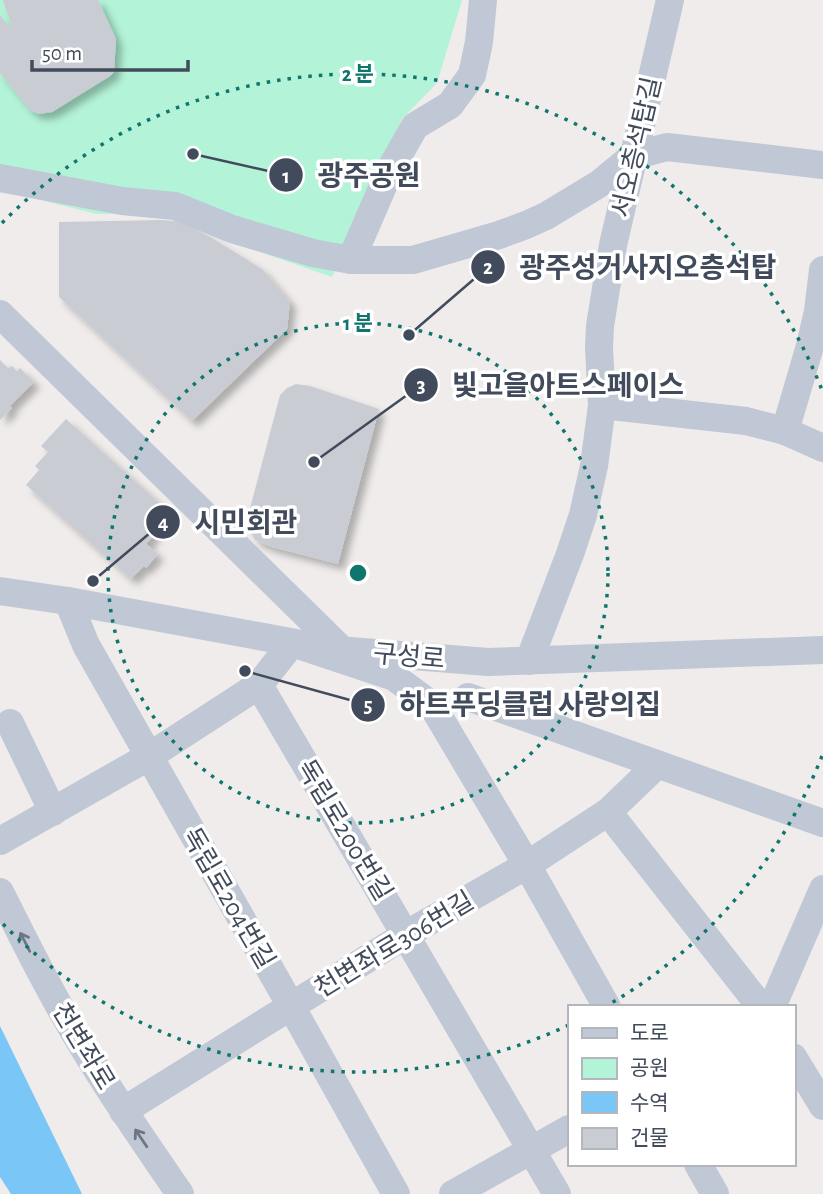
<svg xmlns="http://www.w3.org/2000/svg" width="823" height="1194" viewBox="0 0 823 1194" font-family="'Alegreya Sans','Noto Sans KR',sans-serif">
<defs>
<filter id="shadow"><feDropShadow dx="6" dy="6" stdDeviation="3.5" flood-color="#0004"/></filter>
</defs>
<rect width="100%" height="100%" fill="#efeceb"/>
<!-- green -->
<path fill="#b3f3d7" d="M0 0H462L437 83 402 119 332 277 237 244 159 213 97 214 0 190Z"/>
<!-- water -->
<path fill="#7ac6f6" d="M0 1026 82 1194H11L0 1177Z"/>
<!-- building -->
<g fill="#caccd4" filter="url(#shadow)">
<path d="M3 0H98L116 39 114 72 110 76 52 112 39 114 30 110 0 73V15L9 26 11 24Z"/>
<path d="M161 220 175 221 189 226 207 235 262 269 290 302 287 329 192 421 59 297V222Z"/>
<path d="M0 360 8 368 12 366 17 371 20 368 34 382 10 406 12 408 0 420Z"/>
<path d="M296 384 310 386 379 409 338 564 272 547 255 540 248 526V516L280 395 287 388Z"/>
<path d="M66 419 164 507 147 526 155 534 146 544 158 554 146 568 144 566 131 579 26 485 39 470 35 466 48 452 41 446Z"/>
</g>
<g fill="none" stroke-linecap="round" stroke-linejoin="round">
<!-- minor -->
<g stroke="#c0c7d5" stroke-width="28">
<path d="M0 178 122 201 175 206 232 229 313 253 351 260H413L499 235 526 225 546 216 599 184 633 156 667 147 823 165"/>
<path d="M351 260 390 170 415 126 450 105 472 75 479 42 483 0"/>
<path d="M0 314 343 651"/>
<path d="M602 405 746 421 785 431 823 448"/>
<path d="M785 431 810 346 818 311 823 270"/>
<path d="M0 591 68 601 307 645"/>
<path d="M68 601 86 645 291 1006 396 1194"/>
<path d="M350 651 488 662 823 650"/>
<path d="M529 661 570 554 583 515 594 466 602 405 599 348 600 326 613 245 670 0"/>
<path d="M259 685 557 1194"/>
<path d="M468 697 823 823"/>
<path d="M10 723 53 812"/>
<path d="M608 812 761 1007"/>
<path d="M0 841 148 757 259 685 292 643 394 677 432 705 527 865 607 1007"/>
<path d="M0 892C27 946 54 1000 86 1052 115 1100 148 1147 180 1194"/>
<path d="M772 1007 823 889"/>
<path d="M793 1057 823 1106"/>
<path d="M123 1111 407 934 527 865 608 812 657 765"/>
<path d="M698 1164 715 1194"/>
<path d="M453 1194 569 1129"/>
</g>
</g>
<!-- one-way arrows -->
<defs><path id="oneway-shaft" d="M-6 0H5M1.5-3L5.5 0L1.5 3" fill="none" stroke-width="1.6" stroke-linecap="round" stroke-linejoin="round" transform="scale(1.75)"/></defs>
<g stroke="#6e7686">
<use href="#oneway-shaft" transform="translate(25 942) rotate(-117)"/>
<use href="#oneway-shaft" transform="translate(141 1138) rotate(-124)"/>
</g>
<!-- distance rings -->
<g fill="none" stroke="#0f766e" stroke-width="3.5" stroke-dasharray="3.5 7">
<circle cx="358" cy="573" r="250"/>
<path d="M822 756A499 499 0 0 1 608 1005M569 1025A499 499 0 0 1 2 923M2 223A499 499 0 0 1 822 390"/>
</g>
<g text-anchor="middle" stroke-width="7" stroke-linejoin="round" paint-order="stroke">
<!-- street labels -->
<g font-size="26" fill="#424b5b" stroke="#fff">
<text transform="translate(636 147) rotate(-77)" y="9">서오층석탑길</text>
<text transform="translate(409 656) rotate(5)" y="9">구성로</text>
<text transform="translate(345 830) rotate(59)" y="9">독립로200번길</text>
<text transform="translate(229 898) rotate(60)" y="9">독립로204번길</text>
<text transform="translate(394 944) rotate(-31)" y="9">천변좌로306번길</text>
<text transform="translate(84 1046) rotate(59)" y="9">천변좌로</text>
</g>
</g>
<circle cx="358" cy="573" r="10" fill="#0f766e" stroke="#fff" stroke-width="3.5"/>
<g font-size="21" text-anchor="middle" font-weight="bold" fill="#0f766e" stroke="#fff" stroke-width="7" stroke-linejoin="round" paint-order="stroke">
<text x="358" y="81">2 분</text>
<text x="358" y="330">1 분</text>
</g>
<!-- callouts -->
<path fill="none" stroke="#424b5b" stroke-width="2.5" d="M193 154L286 175M409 335L488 267M314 462L421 385M93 581L163 522M245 671L368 705"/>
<g fill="#424b5b" stroke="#fff" stroke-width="2.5">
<circle cx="193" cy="154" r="7"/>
<circle cx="409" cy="335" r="7"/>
<circle cx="314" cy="462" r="7"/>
<circle cx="93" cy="581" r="7"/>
<circle cx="245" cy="671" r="7"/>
<circle cx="286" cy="175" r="18"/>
<circle cx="488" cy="267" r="18"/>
<circle cx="421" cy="385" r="18"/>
<circle cx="163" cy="522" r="18"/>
<circle cx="368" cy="705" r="18"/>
</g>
<g font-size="21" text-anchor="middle" font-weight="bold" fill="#fff">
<text x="286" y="183">1</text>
<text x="488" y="274">2</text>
<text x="421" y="392">3</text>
<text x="163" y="529">4</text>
<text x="368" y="712">5</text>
</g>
<g font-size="28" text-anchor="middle" font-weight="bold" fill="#424b5b" stroke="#fff" stroke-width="7" stroke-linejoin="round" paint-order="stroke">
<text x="369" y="185">광주공원</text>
<text x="648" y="277">광주성거사지오층석탑</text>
<text x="568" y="395">빛고을아트스페이스</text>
<text x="246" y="532">시민회관</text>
<text x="530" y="714">하트푸딩클럽 사랑의집</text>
</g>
<!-- legend -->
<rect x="568" y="1005" width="228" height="161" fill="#ffffff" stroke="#b3b7bd" stroke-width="2"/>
<rect x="582" y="1028" width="35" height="10" fill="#c0c7d5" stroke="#b3b7bd" stroke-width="2"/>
<text x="630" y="1040" font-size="21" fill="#424b5b">도로</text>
<rect x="582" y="1058" width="35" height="21" fill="#b3f3d7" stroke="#b3b7bd" stroke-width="2"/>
<text x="630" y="1075" font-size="21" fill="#424b5b">공원</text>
<rect x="582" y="1092" width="35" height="21" fill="#7ac6f6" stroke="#b3b7bd" stroke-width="2"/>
<text x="630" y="1110" font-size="21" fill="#424b5b">수역</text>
<rect x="582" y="1128" width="35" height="21" fill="#caccd4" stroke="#b3b7bd" stroke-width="2"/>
<text x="630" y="1145" font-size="21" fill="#424b5b">건물</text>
<!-- scale -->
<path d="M32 60v10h156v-10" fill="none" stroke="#424b5b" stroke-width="3.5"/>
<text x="42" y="60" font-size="21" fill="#424b5b" stroke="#ffffff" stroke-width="5" paint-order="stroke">50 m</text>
</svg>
